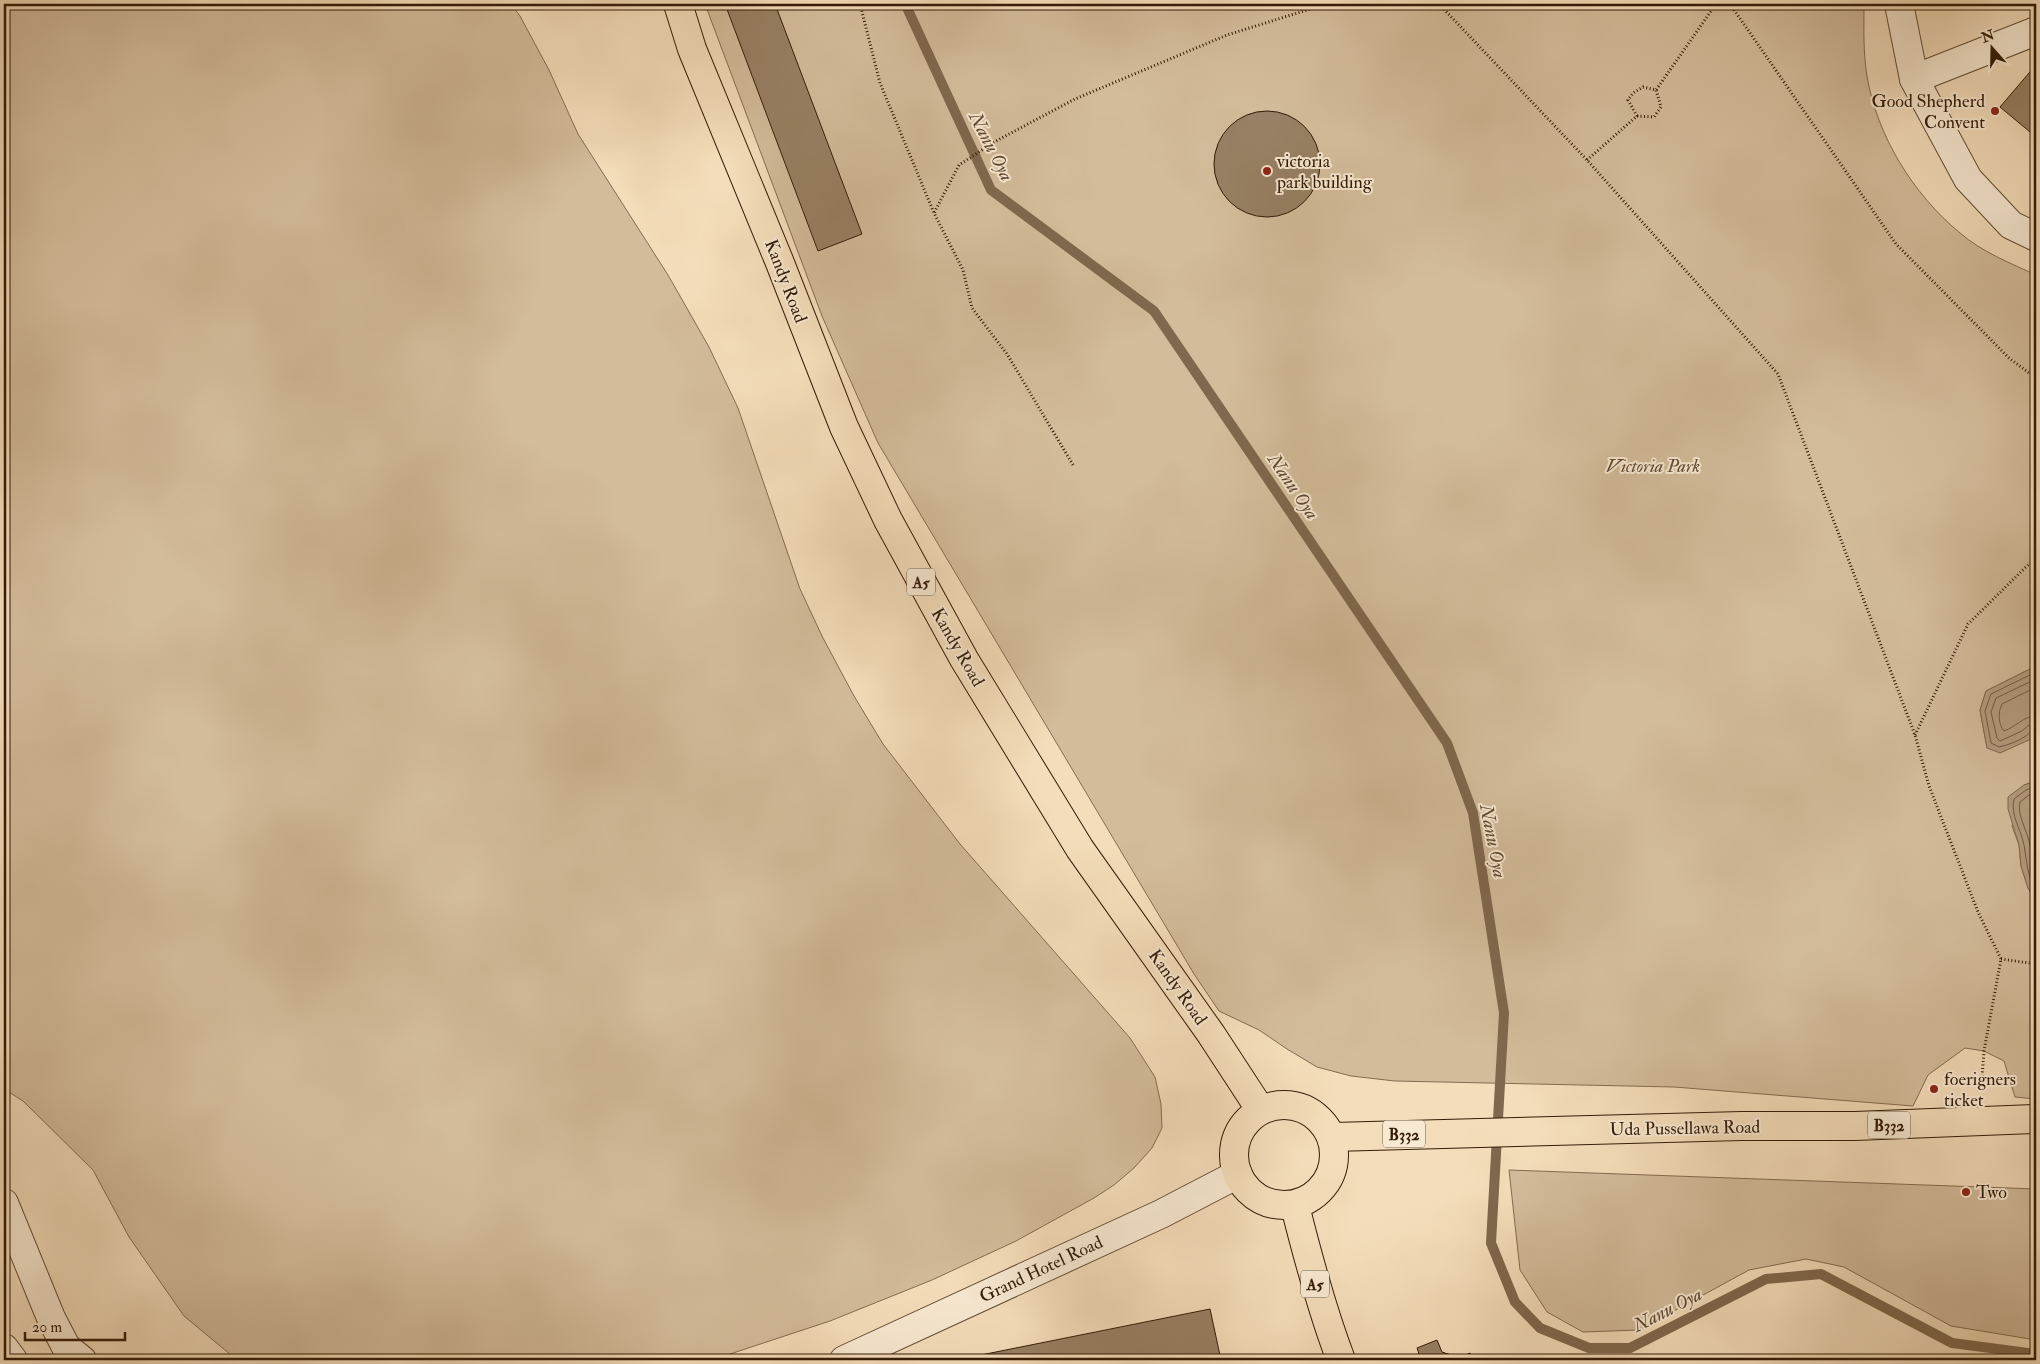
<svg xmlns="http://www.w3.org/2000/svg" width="2040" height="1364" viewBox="0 0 2040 1364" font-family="'IM FELL Double Pica',serif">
<rect width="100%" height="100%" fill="#f4ddba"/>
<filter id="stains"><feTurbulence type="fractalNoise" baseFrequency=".004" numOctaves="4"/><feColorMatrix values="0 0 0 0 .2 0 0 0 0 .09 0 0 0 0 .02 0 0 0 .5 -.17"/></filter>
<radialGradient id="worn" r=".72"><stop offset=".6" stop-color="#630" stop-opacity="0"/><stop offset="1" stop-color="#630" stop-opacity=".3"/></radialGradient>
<!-- green -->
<g fill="#d3bc9b" stroke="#836c50">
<path d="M4 4H511L520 16 549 70 578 134 668 275 709 347 738 408 800 589 823 638 854 696 883 744 960 844 1130 1038 1155 1077 1161 1104 1162 1128 1152 1148 1134 1168 1114 1185 1094 1198 1016 1241 932 1280 830 1321 712 1360H237L184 1316 129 1237 93 1170 23 1101 4 1089Z"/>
<path d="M705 4H968L972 6 977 4H1864C1864 28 1863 52 1867 76 1877 136 1913 194 1960 233 1982 252 2010 263 2036 275V666L1986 691 1980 710 1987 748 2029 740 2036 733V781L2024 785 2012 826 2019 845 2021 866 2028 888 2036 901V1099L2015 1097 2004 1061 1984 1051 1965 1048 1928 1075 1913 1106 1674 1087 1395 1081 1351 1076 1317 1067 1287 1049 1259 1030 1219 1011 1194 974 878 443 822 316Z"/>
<path d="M1509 1170 2036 1189V1340L1951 1326 1844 1267 1806 1259 1749 1270 1639 1330 1583 1332 1547 1312 1520 1270Z"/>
</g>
<!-- water -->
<g fill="#b29b7d" stroke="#7f684d">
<path d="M2036 666V733L2029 740 2000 753 1987 748 1980 710 1986 691Z"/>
<path d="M2036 781V901L2028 888 2021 866 2019 845 2008 809V797L2024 785Z"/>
</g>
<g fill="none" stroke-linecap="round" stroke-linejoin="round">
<!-- shore -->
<g stroke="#725b42" stroke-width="1">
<path d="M2036 672 1991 694 1985 711 1991 743 1999 747C2008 745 2019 741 2026 736 2030 733 2031 730 2036 730"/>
<path d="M2036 679 1996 698 1991 712 1997 738 2000 741 2022 731 2029 725 2036 723"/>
<path d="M2036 687 2002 704C1998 712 1998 724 2004 731 2016 727 2023 716 2036 716"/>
<path d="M2036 786 2026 790 2014 799C2010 815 2021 829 2024 845 2027 862 2027 875 2036 891"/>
<path d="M2036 793 2029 795 2020 802C2017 815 2026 828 2029 841 2033 853 2032 864 2036 876"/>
</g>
<!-- stream -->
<path stroke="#7f684d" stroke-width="10" d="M907 4 908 10 991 190 1154 311 1447 743 1473 813 1504 1013 1491 1243 1515 1302 1540 1328 1589 1348H1630L1766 1279 1821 1274 1952 1343 2036 1354"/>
</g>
<!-- building -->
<g fill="#978064" stroke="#331b06">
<path d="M725 4H775L862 234 818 251Z"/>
<path d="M2035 66 2036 68V137L2000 107Z"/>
<circle cx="1267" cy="164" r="53"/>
<path d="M1210 1309 1221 1360H965L966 1358Z"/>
<path d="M1437 1340 1442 1352 1460 1358 1470 1353 1473 1360H1421L1417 1348Z"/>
</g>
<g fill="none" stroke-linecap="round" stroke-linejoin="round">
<defs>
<g id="minor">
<path d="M1899 4 1914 79 1968 179 2011 225 2036 237"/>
<path d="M1914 79 2036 31"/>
<path d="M4 1203 51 1318 66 1347 82 1360"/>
<path d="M4 1348 13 1360"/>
<path d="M844 1360 1161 1214 1238 1174"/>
</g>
<path id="major" d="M1333 1137 1742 1126H1855L2036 1119"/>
<g id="highway">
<path d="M678 4 692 49 780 263 844 427 888 520 964 659 1080 849 1211 1034 1260 1109"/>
<circle cx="1284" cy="1155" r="50"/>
<path d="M1295 1206C1308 1258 1322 1310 1341 1360"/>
</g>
</defs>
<!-- minor casing -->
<use href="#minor" stroke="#634c33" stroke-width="30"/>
<!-- major casing -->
<use href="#major" stroke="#331b06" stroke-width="30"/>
<!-- highway casing -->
<use href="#highway" stroke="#331b06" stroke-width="30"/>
<!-- path -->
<g stroke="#331b06" stroke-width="3" stroke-dasharray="1 2.5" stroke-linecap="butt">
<path d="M860 4 880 83 934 213"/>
<path d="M1439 4 1587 160 1778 374 1915 735 1929 786 1978 912 2001 959 1984 1051 1981 1091"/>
<path d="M1730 4 1896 244 2009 358 2036 378"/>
<path d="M1637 116 1654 117 1661 107 1656 90"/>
<path d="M1587 160 1637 116 1628 100 1633 93 1643 87 1656 90 1716 4"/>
<path d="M1073 465 1007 354 972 308 963 270 934 213 959 165 996 141 1075 99 1227 35 1326 4"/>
<path d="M1915 735 1968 624 2036 557"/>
<path d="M2001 959 2036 964"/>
</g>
<!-- minor -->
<use href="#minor" stroke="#f8e9d2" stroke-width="28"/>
<!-- major -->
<use href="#major" stroke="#f4ddba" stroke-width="28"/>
<!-- highway -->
<use href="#highway" stroke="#f4ddba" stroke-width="28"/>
</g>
<!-- markers -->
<g fill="#8f2418" stroke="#f8e9d2" stroke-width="2">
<circle cx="1995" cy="111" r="5"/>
<circle cx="1267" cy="171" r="5"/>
<circle cx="1934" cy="1089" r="5"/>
<circle cx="1966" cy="1192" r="5"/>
</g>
<g text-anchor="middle" stroke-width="4" stroke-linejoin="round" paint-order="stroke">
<!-- shield labels -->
<g fill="#f8e9d2" stroke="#6e5943" stroke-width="1">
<rect x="907" y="568.5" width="28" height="27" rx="4"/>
<rect x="1868" y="1111.5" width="42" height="27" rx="4"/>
<rect x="1383" y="1120.5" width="42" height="27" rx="4"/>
<rect x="1301" y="1270.5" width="28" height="27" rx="4"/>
</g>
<g font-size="16" font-weight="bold" fill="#331b06">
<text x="921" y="588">A5</text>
<text x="1889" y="1131">B332</text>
<text x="1404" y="1140">B332</text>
<text x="1315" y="1290">A5</text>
</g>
<!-- poi labels -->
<g font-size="18" fill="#331b06" stroke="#f8e9d2" text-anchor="start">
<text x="1985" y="107" text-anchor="end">Good Shepherd<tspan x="1985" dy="21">Convent</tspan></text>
<text x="1277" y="167">victoria<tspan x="1277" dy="21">park building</tspan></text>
<text x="1944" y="1085">foerigners<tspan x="1944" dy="21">ticket</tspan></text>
<text x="1976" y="1198">Two</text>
</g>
<!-- street labels -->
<g font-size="18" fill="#331b06" stroke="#f8e9d2">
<text transform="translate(786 281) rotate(69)" y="6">Kandy Road</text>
<text transform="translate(958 647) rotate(60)" y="6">Kandy Road</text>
<text transform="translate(1178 987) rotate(55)" y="6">Kandy Road</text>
<text transform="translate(1685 1128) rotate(-1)" y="6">Uda Pussellawa Road</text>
<text transform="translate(1041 1269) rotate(-25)" y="6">Grand Hotel Road</text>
</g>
<!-- park labels -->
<g font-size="18" font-style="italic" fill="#634b33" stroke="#f8e9d2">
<text x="1653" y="472">Victoria Park</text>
</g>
<!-- water labels -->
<g font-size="19" font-style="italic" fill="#5f4830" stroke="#f8e9d2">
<text transform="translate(992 146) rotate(63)" y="7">Nanu Oya</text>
<text transform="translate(1294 486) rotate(56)" y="7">Nanu Oya</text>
<text transform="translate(1494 841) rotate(79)" y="7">Nanu Oya</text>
<text transform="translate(1667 1309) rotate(-27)" y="7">Nanu Oya</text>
</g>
</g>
<!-- margin -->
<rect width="2040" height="1364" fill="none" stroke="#f4ddba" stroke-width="20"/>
<rect x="5" y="5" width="2030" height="1354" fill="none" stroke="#331b06" stroke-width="2.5"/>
<rect x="10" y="10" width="2020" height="1344" fill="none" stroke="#331b06"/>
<!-- north arrow -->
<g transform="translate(1992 48) rotate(340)" stroke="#f8e9d2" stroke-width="4" paint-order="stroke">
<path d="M0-4L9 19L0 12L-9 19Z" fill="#331b06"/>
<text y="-8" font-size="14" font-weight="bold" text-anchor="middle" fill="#331b06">N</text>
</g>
<!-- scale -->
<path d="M25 1332v8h100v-8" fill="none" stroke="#331b06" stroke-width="2.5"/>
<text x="32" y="1332" font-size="15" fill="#331b06" stroke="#f8e9d2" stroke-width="4" paint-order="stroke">20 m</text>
<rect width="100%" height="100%" filter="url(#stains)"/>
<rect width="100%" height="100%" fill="url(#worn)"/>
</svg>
